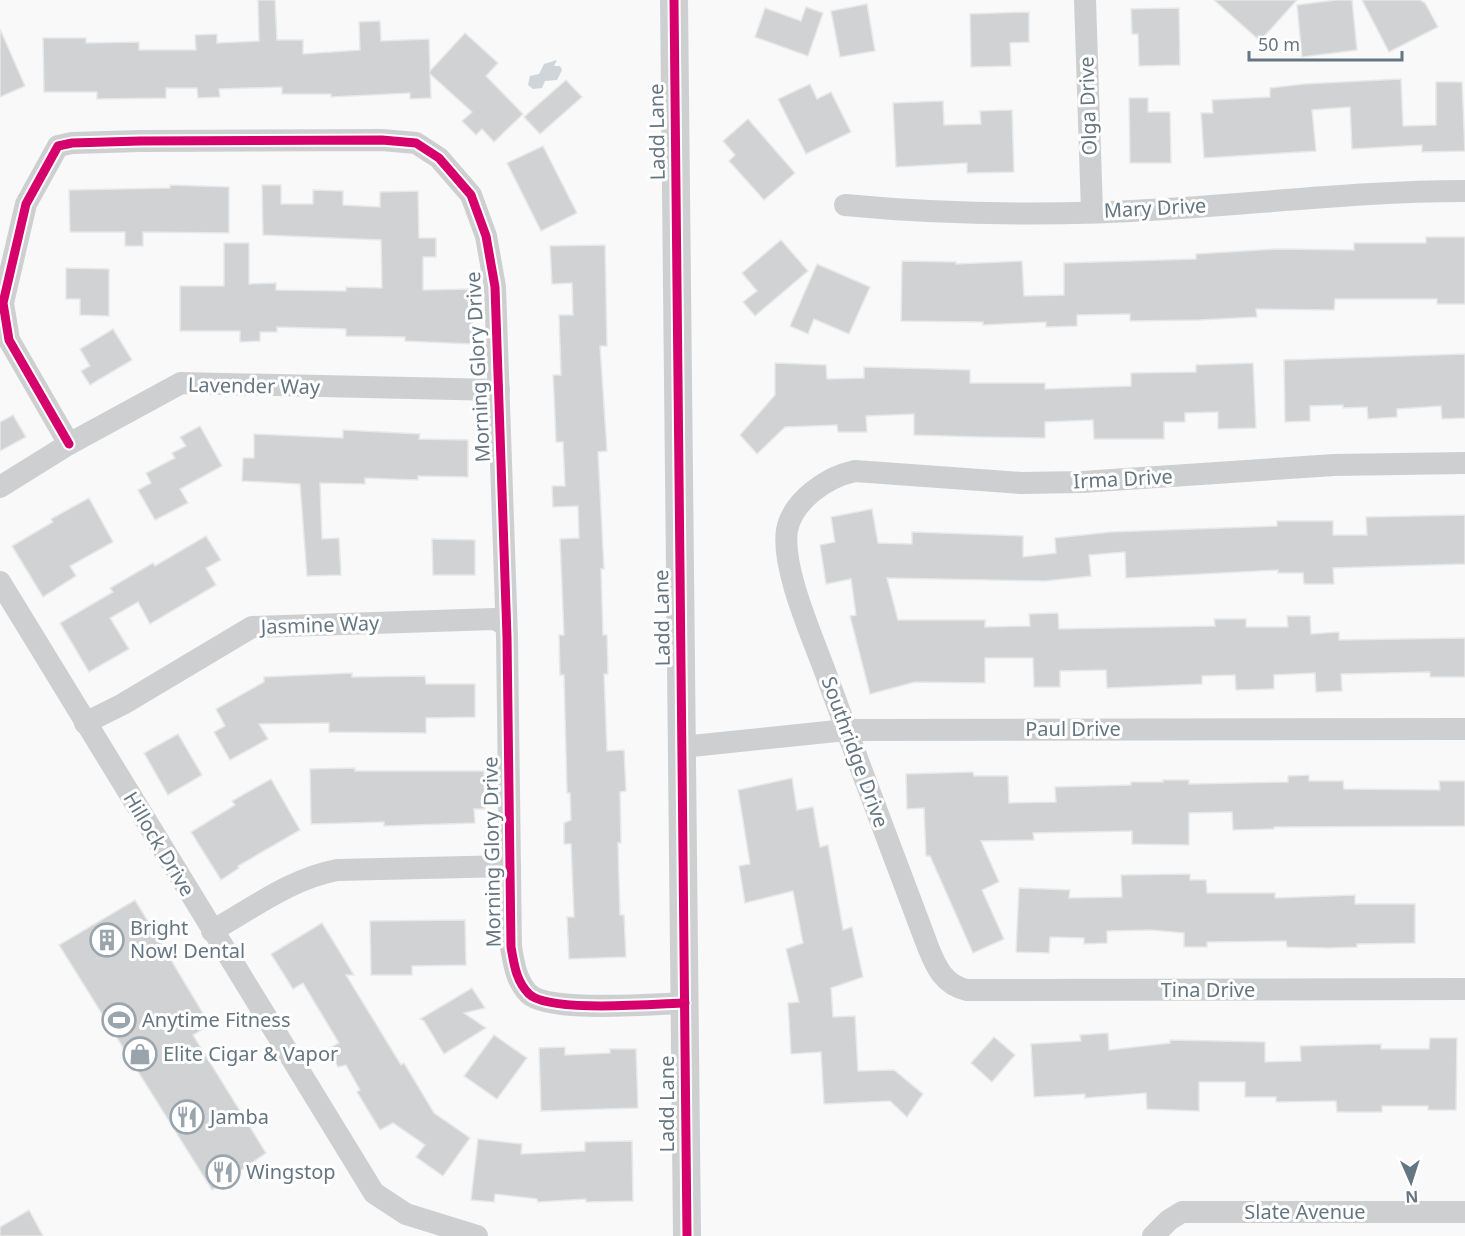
<svg xmlns="http://www.w3.org/2000/svg" width="1465" height="1236" viewBox="0 0 1465 1236" font-family="'Noto Sans',sans-serif">
<rect width="100%" height="100%" fill="#f9f9f9"/>
<!-- water -->
<path fill="#ced6d9" d="M557 60 554 66H560L562 70 557 80 545 81 542 88 533 89 528 85 530 76 539 74 544 64Z"/>
<!-- building -->
<g fill="#d0d2d3" stroke="#e8e8e8" stroke-width="1.5">
<path d="M258 0H275L277 40H303V54L360 50 359 22 380 21 381 41 429 39 430 71 465 33 498 63 486 76 523 114 494 142 482 129 476 135 462 121 472 112 430 74 431 98 410 99V93L331 97V94H282V87L219 89 220 97 198 98 197 88H166V98L97 99V92H44L43 38H86V43L139 42V50H196L195 35 217 34V43L259 41Z"/>
<path d="M1214 0H1297L1260 41Z"/>
<path d="M1336 0H1352L1357 50 1302 57 1297 5Z"/>
<path d="M1362 0H1420L1425 3 1438 27 1389 52Z"/>
<path d="M867 4 875 51 840 57 831 11Z"/>
<path d="M806 7 823 13 808 56 755 37 765 8 801 21Z"/>
<path d="M1179 8 1180 65 1139 66 1138 34H1132L1131 9Z"/>
<path d="M1029 12V42L1010 43 1011 66 971 67 970 14Z"/>
<path d="M0 29 25 86 0 97Z"/>
<path d="M1401 79 1403 126 1436 125V82H1462L1465 151 1422 152V145L1352 149 1350 107 1312 110 1316 151 1204 158 1201 113H1213L1212 100 1270 97V88L1304 84Z"/>
<path d="M566 80 582 97 540 134 524 117Z"/>
<path d="M810 84 817 99 831 92 851 132 806 154 778 99Z"/>
<path d="M1129 98H1148V112H1170L1171 163H1130Z"/>
<path d="M943 101 944 125 981 124 980 111 1012 110 1014 172 967 173V163L896 167 893 103Z"/>
<path d="M748 119 795 173 764 200 729 161 735 155 723 141Z"/>
<path d="M543 146 577 213 541 231 507 163Z"/>
<path d="M170 185 229 187V233L143 232V246H125V232H70L69 190 170 188Z"/>
<path d="M262 185H281V204H313V190L343 191V205L380 207V192L418 191 419 238H436V257H423V290L471 289 473 344 405 341V337L346 336V329L277 327V332H260V341L240 342V331H180V286H224V243H249V284L276 283V290L346 291V287L382 288 381 240 263 235Z"/>
<path d="M1426 237H1465V304H1437V299H1335L1334 310 1256 309 1257 317 1199 320 1130 321V314L1077 315V326L1046 327V322L983 325V322L901 321 902 261 956 262V264L1022 261 1024 296 1064 295V263L1196 259V254L1276 249 1354 250V243H1426Z"/>
<path d="M781 240 808 271 755 316 743 302 757 291 742 273Z"/>
<path d="M605 245 607 346H600L607 451 598 452 604 569H601L603 635H607L608 674H604L607 751 624 750 626 791 620 792 621 843H618L620 915H624L626 957 569 959 567 917H574L571 844H564V823L571 820 570 793H567L564 675H560L559 635H564L560 539 579 538 578 506 553 507 552 486H565L563 442H556L554 394 553 375H561L559 315H573L572 283 552 284 550 246Z"/>
<path d="M817 264 870 287 849 334 814 319 808 334 790 326Z"/>
<path d="M66 268 109 269V316L80 315V299H66Z"/>
<path d="M113 329 132 360 90 385 81 371 90 366 80 349Z"/>
<path d="M1465 354V418L1442 419 1441 406 1397 409V417L1368 419 1367 407 1343 408V405L1310 406V421L1285 422 1284 360Z"/>
<path d="M775 363 826 365 827 379 864 378V367L970 370V383H1045V389L1131 386V373L1196 372V365L1253 363 1256 428 1218 429V412L1185 413V422H1164V439H1094L1093 420 1045 422V438L981 437 914 435V414L866 416 867 432H838L837 425 785 427 757 454 740 435 775 395Z"/>
<path d="M13 415 26 437 0 451V422Z"/>
<path d="M200 426 222 466 180 489 188 503 155 520 138 490 151 483 146 473 175 458 172 453 186 446 180 437Z"/>
<path d="M343 430 420 434 419 439 468 440V477L418 476V480L365 478V484L320 483 322 539 339 538 341 575 307 576 300 484 242 481 243 458H254V434L343 438Z"/>
<path d="M89 498 113 542 70 566 76 576 43 597 12 546 53 522 51 519Z"/>
<path d="M872 509 878 543 912 544V532L1023 536V557L1056 553 1055 538 1111 532 1277 526V521H1333V535H1367L1366 517 1465 515V564L1333 568 1334 584H1304L1303 573H1278V570L1126 578 1125 552 1089 555 1091 576 1045 581 887 578 898 620H985V627L1030 626 1029 614 1058 613 1059 629 1215 626 1214 619H1246V627H1288L1287 616H1310L1311 634 1339 632V640L1465 638V677H1430V672L1341 674 1342 691 1316 692 1315 673 1274 675V689L1236 690 1235 675 1202 676V684L1107 688 1106 670 1060 671V687H1034L1033 658H985V683L915 682 870 694 850 616 856 615 851 579 826 584 820 545 835 542 831 517Z"/>
<path d="M206 536 221 560 206 568 216 585 150 624 138 602 110 618 129 649 89 672 60 623 113 592 110 588 153 563 155 566Z"/>
<path d="M432 539 475 540V575H433Z"/>
<path d="M352 673V677L425 676 426 684H475V717L426 718V733L329 732V723L259 724 268 739 230 760 214 732 225 726 216 709 264 682V677Z"/>
<path d="M178 734 202 775 168 795 144 753Z"/>
<path d="M355 768V771H484L485 809H474L475 823 384 826V822L311 824 310 769Z"/>
<path d="M973 772 974 776H1008L1009 803 1056 802 1055 787 1131 785V782H1163V780H1189V784L1288 782V776L1309 775V781H1343L1344 789 1440 790 1439 781H1465V826L1274 827V829L1233 830 1232 812 1189 813V845L1132 844V831L1033 833 1034 840 981 841 999 882 982 890 1004 939 973 953 930 856H926L924 808 907 809 906 774Z"/>
<path d="M792 778 797 810 813 807 820 847 828 845 843 930 852 927 863 977 831 988 833 1017 855 1016 858 1071 894 1070 923 1094 907 1117 890 1101 824 1104 821 1052 791 1054 788 1003 799 1002 786 949 803 943 793 891 745 903 739 866 750 864 738 790Z"/>
<path d="M271 779 300 830 238 866 239 868 221 880 191 832 235 805 232 801Z"/>
<path d="M1190 874V880H1206L1207 893H1275V898L1355 895V904H1415V943L1357 944V947L1327 948 1287 947 1286 941 1207 942V947H1184V933L1151 930 1107 931V943L1084 944V938L1050 937 1049 953 1016 952 1019 888 1070 890 1069 898 1122 897 1121 875Z"/>
<path d="M135 900 210 1025 193 1035 266 1153 212 1190 59 945Z"/>
<path d="M465 920 466 965 412 966V975H371L370 921Z"/>
<path d="M322 923 354 975H346L401 1065 404 1063 434 1113 470 1138 443 1176 416 1157 425 1145 393 1123 380 1130 357 1092 360 1090 346 1065 338 1067 328 1049 339 1043 303 983 293 989 271 954Z"/>
<path d="M472 988 485 1008 464 1013 486 1028 444 1054 424 1021 420 1019Z"/>
<path d="M1108 1033 1109 1050 1170 1043V1040L1265 1042V1062L1301 1061 1300 1046 1381 1044V1049H1429L1430 1038H1457L1456 1110H1428V1106H1382V1112H1337L1336 1101 1276 1102V1097H1245V1082H1199V1111L1147 1109 1146 1093 1085 1098V1094L1034 1097 1031 1044 1081 1041 1080 1035Z"/>
<path d="M494 1035 527 1058 497 1099 464 1076Z"/>
<path d="M994 1037 1015 1055 992 1082 971 1063Z"/>
<path d="M565 1047V1055L610 1053V1049H636L638 1108 541 1111 539 1048Z"/>
<path d="M478 1139 522 1144 521 1154 585 1151V1142L632 1141 633 1201 586 1202V1199L538 1202 537 1199 495 1194 494 1202 471 1200Z"/>
<path d="M29 1210 43 1236H0V1227Z"/>
</g>
<g fill="none" stroke-linecap="round" stroke-linejoin="round">
<!-- minor -->
<g stroke="#cecfd0" stroke-width="22">
<path d="M1085 0 1092 212"/>
<path d="M845 205C951 215 1060 216 1166 209 1266 203 1365 191 1465 191"/>
<path d="M69 444 9 340 3 303 26 204 58 146 72 143 140 141 382 140 416 143 439 158 471 195 486 236 495 287 507 637 511 947C514 964 516 981 529 994 549 1013 654 1004 685 1003"/>
<path d="M1465 463 1334 465 1082 482 1021 483 855 471C827 477 793 500 787 530 781 568 813 638 826 674 859 765 894 856 928 947 936 967 944 985 967 990L1465 989"/>
<path d="M0 487 69 444 181 383 499 390"/>
<path d="M0 582 374 1193 406 1214 477 1236"/>
<path d="M85 723 123 704 252 627 494 619 506 625"/>
<path d="M682 747 846 730 1465 729"/>
<path d="M212 931C253 908 290 879 337 870L510 866"/>
<path d="M1153 1236 1169 1220 1182 1212H1465"/>
</g>
<!-- tertiary -->
<path stroke="#cecfd0" stroke-width="28" d="M674 0 687 1236"/>
<defs>
<g id="cycleway">
<path d="M674 0 687 1236"/>
<path d="M69 444 9 340 3 303 26 204 58 146 72 143 140 141 382 140 416 143 439 158 471 195 486 236 495 287 507 637 511 947C514 964 516 981 529 994 549 1013 654 1004 685 1003"/>
</g>
</defs>
<!-- cycleway casing -->
<use href="#cycleway" stroke="#fff" stroke-width="13"/>
<!-- cycleway -->
<use href="#cycleway" stroke="#d6006c" stroke-width="9"/>
</g>
<!-- icons -->
<defs>
<symbol id="building-ring" viewBox="-11 -11 22 22"><circle r="9.5" fill="#fff" stroke="#99a4ac" stroke-width="1.5"/><path d="M-4-6H4V6H1V3H-1V6H-4ZM-2.5-4.3h1.7v1.8h-1.7ZM.8-4.3h1.7v1.8H.8ZM-2.5-1h1.7V.8h-1.7ZM.8-1h1.7V.8H.8Z" fill="#99a4ac"/></symbol>
<symbol id="stadium-ring" viewBox="-11 -11 22 22"><circle r="9.5" fill="#fff" stroke="#99a4ac" stroke-width="1.5"/><path d="M0-5a6.5 5 0 1 0 0 10a6.5 5 0 1 0 0-10ZM-3.5-1.8h7v3.6h-7Z" fill="#99a4ac"/></symbol>
<symbol id="shop-ring" viewBox="-11 -11 22 22"><circle r="9.5" fill="#fff" stroke="#99a4ac" stroke-width="1.5"/><path d="M-5-2.5h2.3a2.7 3.5 0 0 1 5.4 0H5L5.5 6h-11ZM-1.5-2.5h3a1.5 2.3 0 0 0-3 0Z" fill="#99a4ac"/></symbol>
<symbol id="restaurant-ring" viewBox="-11 -11 22 22"><circle r="9.5" fill="#fff" stroke="#99a4ac" stroke-width="1.5"/><path d="M-5-6h1v4h1v-4h1v4h1v-4h1v5L-1.5 .5V6h-2V.5L-5-1ZM5-6V6H3V1.5H1.5Q1.5-4 5-6Z" fill="#99a4ac"/></symbol>
</defs>
<g fill-rule="evenodd">
<use href="#building-ring" x="88" y="921" width="38" height="38"/>
<use href="#stadium-ring" x="100" y="1001" width="38" height="38"/>
<use href="#shop-ring" x="121" y="1035" width="38" height="38"/>
<use href="#restaurant-ring" x="168" y="1098" width="38" height="38"/>
<use href="#restaurant-ring" x="204" y="1153" width="38" height="38"/>
</g>
<g text-anchor="middle" stroke-width="6" stroke-linejoin="round" paint-order="stroke">
<!-- street labels -->
<g font-size="20" fill="#657683" stroke="#fff">
<text transform="translate(1088 106) rotate(-92)" y="7">Olga Drive</text>
<text transform="translate(657 132) rotate(-91)" y="7">Ladd Lane</text>
<text transform="translate(1155 208) rotate(-3)" y="7">Mary Drive</text>
<text transform="translate(478 367) rotate(-93)" y="7">Morning Glory Drive</text>
<text transform="translate(254 386) rotate(1)" y="7">Lavender Way</text>
<text transform="translate(1123 479) rotate(-3)" y="7">Irma Drive</text>
<text transform="translate(662 618) rotate(-91)" y="7">Ladd Lane</text>
<text transform="translate(320 625) rotate(-2)" y="7">Jasmine Way</text>
<text x="1073" y="736">Paul Drive</text>
<text transform="translate(855 752) rotate(70)" y="7">Southridge Drive</text>
<text transform="translate(159 844) rotate(59)" y="7">Hillock Drive</text>
<text transform="translate(492 852) rotate(-91)" y="7">Morning Glory Drive</text>
<text x="1208" y="997">Tina Drive</text>
<text transform="translate(667 1104) rotate(-90)" y="7">Ladd Lane</text>
<text x="1305" y="1219">Slate Avenue</text>
</g>
<!-- poi labels -->
<g font-size="20" fill="#657683" stroke="#fff" text-anchor="start">
<text x="130" y="935">Bright<tspan x="130" dy="23">Now! Dental</tspan></text>
<text x="142" y="1027">Anytime Fitness</text>
<text x="163" y="1061">Elite Cigar &amp; Vapor</text>
<text x="210" y="1124">Jamba</text>
<text x="246" y="1179">Wingstop</text>
</g>
</g>
<!-- north arrow -->
<g transform="translate(1411 1182) rotate(177)" stroke="#ffffff" stroke-width="4.5" paint-order="stroke">
<path d="M0-4.5L10 22L0 15L-10 22Z" fill="#657683"/>
<text y="-9" font-size="16" font-weight="bold" text-anchor="middle" fill="#657683">N</text>
</g>
<!-- scale -->
<path d="M1249 51v9h153v-9" fill="none" stroke="#657683" stroke-width="3"/>
<text x="1258" y="51" font-size="18" fill="#657683" stroke="#ffffff" stroke-width="4.5" paint-order="stroke">50 m</text>
</svg>
